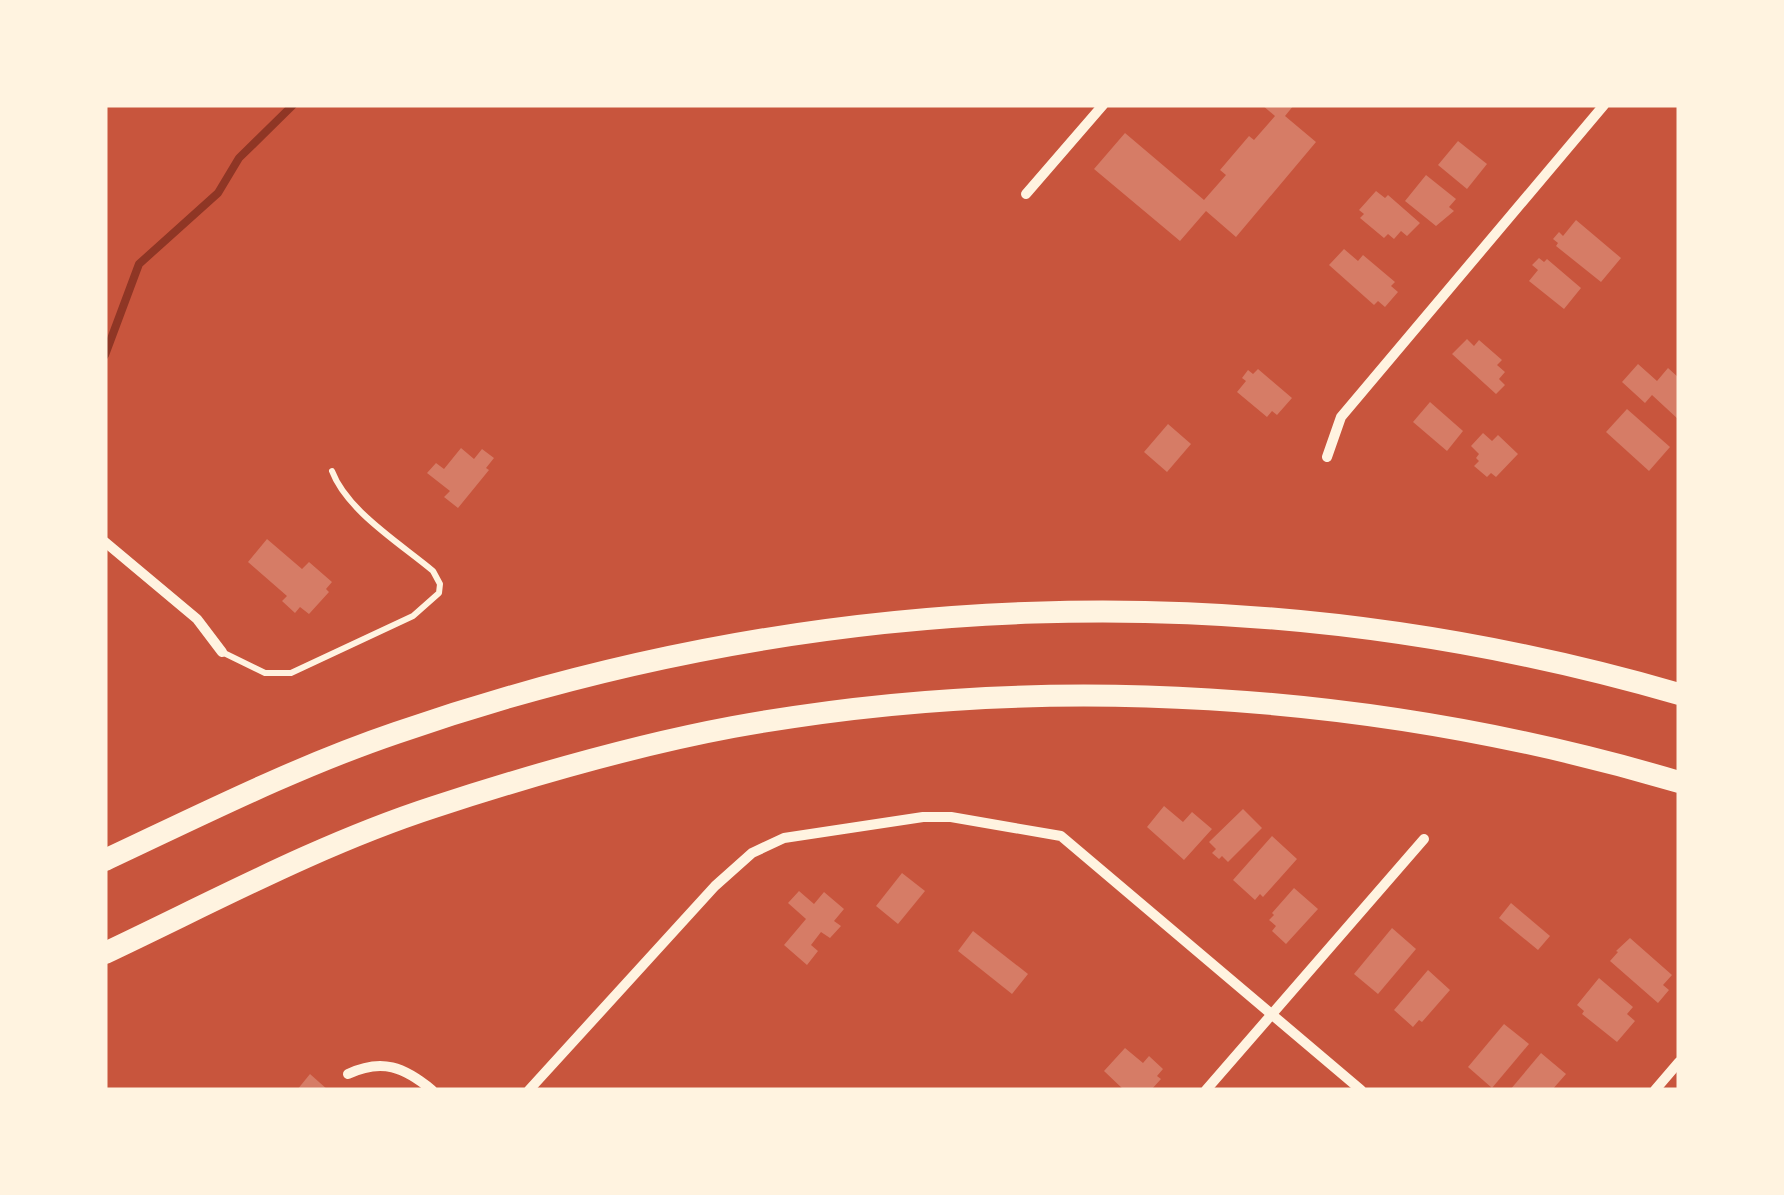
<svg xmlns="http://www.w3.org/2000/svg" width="1784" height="1195" viewBox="0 0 1784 1195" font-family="'Open Sans',sans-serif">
<rect width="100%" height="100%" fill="#c8553d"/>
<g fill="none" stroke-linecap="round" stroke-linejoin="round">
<!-- stream -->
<path stroke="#8f3625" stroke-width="8" d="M105 355 139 264 218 193 239 158 293 105"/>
</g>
<!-- building -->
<g fill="#d67c66">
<path d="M1262 105H1294L1285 116 1316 142 1236 237 1206 211 1180 241 1094 169 1125 133 1204 200 1226 175 1220 170 1249 136 1254 140 1275 116Z"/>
<path d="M1458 141 1487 164 1467 189 1438 165Z"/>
<path d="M1426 175 1456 199 1449 207 1454 211 1436 226 1405 201Z"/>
<path d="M1376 191 1385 198 1388 195 1420 223 1407 236 1401 231 1394 239 1388 234 1384 238 1360 218 1364 214 1359 210Z"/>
<path d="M1576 220 1621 258 1601 282 1556 246 1558 243 1553 239 1559 232 1563 236Z"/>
<path d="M1344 249 1358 261 1363 255 1395 282 1391 286 1398 292 1385 307 1378 301 1374 305 1329 265Z"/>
<path d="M1539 258 1544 262 1547 259 1581 288 1564 309 1529 281 1538 270 1532 265Z"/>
<path d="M1467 339 1474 346 1479 340 1502 360 1497 365 1505 372 1499 379 1505 385 1496 394 1452 354Z"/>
<path d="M1638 364 1657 381 1668 368 1679 378V420L1652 395 1645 403 1622 382Z"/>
<path d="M1258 369 1292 398 1277 415 1272 411 1267 417 1237 392 1246 381 1242 378 1248 370 1253 374Z"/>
<path d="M1430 402 1463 431 1447 451 1413 422Z"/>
<path d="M1627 409 1670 447 1649 471 1606 432Z"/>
<path d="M1168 424 1191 444 1167 472 1144 452Z"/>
<path d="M1483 433 1492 441 1498 435 1518 454 1496 477 1491 473 1487 477 1474 466 1479 461 1476 458 1479 454 1471 446Z"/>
<path d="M461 448 474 459 482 449 494 458 486 468 489 470 458 508 444 497 450 491 427 473 436 463 444 469Z"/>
<path d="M267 539 302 569 309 562 332 582 326 589 329 592 309 614 300 607 295 613 282 601 287 596 248 562Z"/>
<path d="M1164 806 1183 822 1192 812 1212 829 1184 860 1147 827Z"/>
<path d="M1243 809 1262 828 1228 862 1222 856 1219 859 1212 853 1216 849 1209 842Z"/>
<path d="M1272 836 1297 859 1263 897 1260 894 1255 900 1233 880Z"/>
<path d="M902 873 925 891 898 924 876 906Z"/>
<path d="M1294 888 1318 909 1286 944 1272 931 1276 926 1269 920 1274 915 1272 913Z"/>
<path d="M799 891 814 904 824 892 844 909 834 921 841 926 830 938 821 932 811 945 818 951 807 965 784 945 806 919 788 903Z"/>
<path d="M1511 903 1550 936 1538 950 1499 918Z"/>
<path d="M1392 928 1416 949 1378 994 1354 974Z"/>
<path d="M973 931 1028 974 1012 994 958 951Z"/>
<path d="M1630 938 1672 975 1663 985 1669 990 1658 1003 1610 961 1618 952 1616 951Z"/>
<path d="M1428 970 1450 990 1422 1022 1419 1020 1413 1027 1394 1010Z"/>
<path d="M1599 978 1633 1007 1627 1014 1635 1021 1617 1042 1582 1014 1584 1011 1577 1005Z"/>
<path d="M1504 1024 1529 1044 1492 1088 1468 1067Z"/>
<path d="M1125 1048 1143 1063 1149 1056 1163 1069 1157 1076 1161 1079 1151 1090H1124L1104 1071Z"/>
<path d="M1541 1053 1566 1074 1552 1090H1510Z"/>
<path d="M310 1074 328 1090H297Z"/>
</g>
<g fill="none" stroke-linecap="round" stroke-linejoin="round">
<!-- service -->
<path stroke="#fff3e0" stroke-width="6" d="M222 652 265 673H291L413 616 439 593 440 584 433 571C401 544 347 511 332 471"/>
<!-- minor -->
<g stroke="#fff3e0" stroke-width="10">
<path d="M1026 194 1103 105"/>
<path d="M1327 457 1341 417 1604 105"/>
<path d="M105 542 197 619 222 652"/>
<path d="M348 1074C382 1058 404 1067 432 1090"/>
<path d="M529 1090 715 886 752 853 784 838 923 817H951L1061 836 1361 1090"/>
<path d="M1206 1090 1424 839"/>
<path d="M1655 1090 1679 1062"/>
</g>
<!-- motorway -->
<g stroke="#fff3e0" stroke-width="22">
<path d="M105 860C201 815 296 767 396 733 815 588 1251 570 1679 694"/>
<path d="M105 953C213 902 320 844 434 807 532 775 631 746 733 727 1045 670 1376 692 1679 782"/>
</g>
</g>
<!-- border -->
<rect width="1784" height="1195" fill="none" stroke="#fff3e0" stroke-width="215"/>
</svg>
